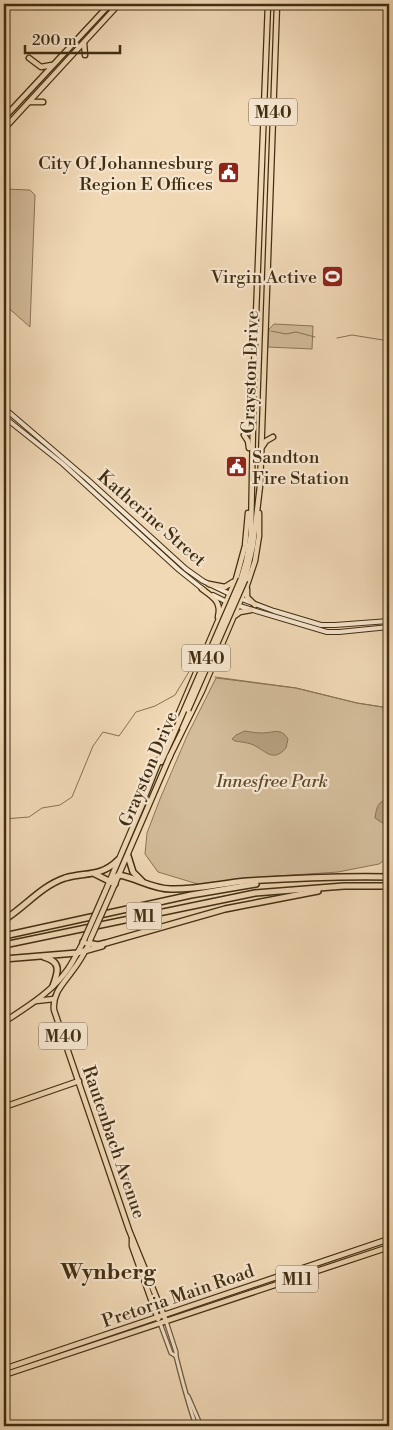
<svg xmlns="http://www.w3.org/2000/svg" width="393" height="1430" viewBox="0 0 393 1430" font-family="'Libre Bodoni',serif">
<rect width="100%" height="100%" fill="#f1d9b6"/>
<filter id="stains"><feTurbulence type="fractalNoise" baseFrequency=".004" numOctaves="4"/><feColorMatrix values="0 0 0 0 .2 0 0 0 0 .09 0 0 0 0 .02 0 0 0 .5 -.17"/></filter>
<radialGradient id="worn" r=".72"><stop offset=".6" stop-color="#630" stop-opacity="0"/><stop offset="1" stop-color="#630" stop-opacity=".3"/></radialGradient>
<!-- green -->
<g fill="#d3bc9a" stroke="#8a7556">
<path d="M4 189 30 190 35 195 30 327 4 304Z"/>
<path d="M274 324 313 326 312 349 268 347 269 329Z"/>
<path d="M216 678 296 688 357 703 389 708V857L379 864 338 872 263 877 201 885 158 872 145 854 147 833 160 799 187 736Z"/>
</g>
<!-- water -->
<g fill="#b69f7e" stroke="#887252">
<path d="M245 731C251 732 256 733 262 733 273 733 281 727 288 739L286 748C272 764 265 749 251 744 245 742 240 742 235 741L232 739 236 735Z"/>
<path d="M389 799V826L384 824 375 818C376 809 378 800 389 799Z"/>
</g>
<g fill="none" stroke-linecap="round" stroke-linejoin="round">
<!-- stream -->
<g stroke="#887252" stroke-width="1">
<path d="M271 331 286 334 296 332 315 337"/>
<path d="M337 338 352 335 389 341"/>
<path d="M215 677 296 688 357 703 389 708"/>
<path d="M4 819 29 817 42 808 60 805 72 797 93 746 103 732 119 736 136 712 155 706 175 695 193 665"/>
</g>
<defs>
<g id="tertiary">
<path d="M166 1321 176 1352V1356C182 1380 188 1403 196 1426"/>
<path d="M160 1323 171 1353 176 1356"/>
<path d="M188 1396 201 1426"/>
</g>
<g id="secondary">
<path d="M4 408 87 479 186 569 203 581 232 595"/>
<path d="M4 417 63 464 179 570 204 590"/>
<path d="M213 595 229 603"/>
<path d="M239 598 274 611 321 625H335L389 621"/>
<path d="M236 605 327 632H339L389 627"/>
</g>
<g id="primary">
<path d="M84 43 85 55"/>
<path d="M29 58 41 67 52 65"/>
<path d="M29 102H43"/>
<path d="M4 118 110 4"/>
<path d="M4 129 119 4"/>
<path d="M244 435 248 441 249 448"/>
<path d="M262 447 266 441 273 437"/>
<path d="M241 579 246 562 251 535 254 367 268 4"/>
<path d="M245 580 253 545 260 486 277 4"/>
<path d="M209 584 225 587 233 582"/>
<path d="M202 589C213 597 222 602 218 617"/>
<path d="M247 589V597L255 605"/>
<path d="M236 615 240 612 251 610"/>
<path d="M181 727 188 710"/>
<path d="M169 758 202 691 247 585 255 561 259 536V513"/>
<path d="M161 762 172 738"/>
<path d="M142 804 166 743 236 579 245 546 248 513"/>
<path d="M105 892 143 803"/>
<path d="M110 895 170 756"/>
<path d="M90 942C85 952 80 961 73 970 64 983 52 993 54 1010L129 1230 166 1321"/>
<path d="M36 1001 54 999"/>
<path d="M4 1022C27 1007 52 992 68 969 74 960 79 950 84 941"/>
<path d="M4 1107 79 1081"/>
<path d="M132 1239V1246L158 1319"/>
<path d="M4 1369 389 1239"/>
<path d="M4 1375 389 1247"/>
</g>
<g id="motorway">
<path d="M128 856 133 872 142 881"/>
<path d="M95 874 115 884"/>
<path d="M109 881 119 875C137 878 152 889 171 889 196 890 222 883 247 881 294 878 342 876 389 877"/>
<path d="M4 920C25 907 41 886 65 878 86 872 101 877 118 860"/>
<path d="M4 936 191 895 256 884"/>
<path d="M83 942 98 945 106 943 225 909 318 891"/>
<path d="M4 945 255 893 344 886H389"/>
<path d="M44 957C62 962 58 972 53 986"/>
<path d="M4 959 77 953 102 946"/>
</g>
</defs>
<!-- tertiary casing -->
<use href="#tertiary" stroke="#6e593a" stroke-width="5.5"/>
<!-- secondary casing -->
<use href="#secondary" stroke="#422e11" stroke-width="6"/>
<!-- primary casing -->
<use href="#primary" stroke="#422e11" stroke-width="7"/>
<!-- motorway casing -->
<use href="#motorway" stroke="#422e11" stroke-width="8"/>
<!-- tertiary -->
<use href="#tertiary" stroke="#f6e6d0" stroke-width="3"/>
<!-- secondary -->
<use href="#secondary" stroke="#f6e6d0" stroke-width="4"/>
<!-- primary -->
<use href="#primary" stroke="#f1d9b6" stroke-width="4.5"/>
<!-- motorway -->
<use href="#motorway" stroke="#f1d9b6" stroke-width="5"/>
<defs>
<g id="primary-bridge">
<path d="M188 710 245 580"/>
<path d="M172 738 241 579"/>
<path d="M84 940 105 892"/>
<path d="M90 940 110 895"/>
</g>
</defs>
<!-- primary-bridge casing -->
<use href="#primary-bridge" stroke="#422e11" stroke-width="7" stroke-linecap="butt"/>
<!-- primary-bridge -->
<use href="#primary-bridge" stroke="#f1d9b6" stroke-width="4.5"/>
</g>
<!-- icons -->
<defs>
<symbol id="civic-square" viewBox="-11 -11 22 22"><rect x="-9" y="-9" width="18" height="18" rx="4" fill="#8f2418" stroke="#f6e6d0"/><path d="M-.6-6.5H3V-4.5H.6V-3L4-1V1h2V6H-6V1h2V-1L-.6-3ZM-1.2 2.5V6h2.4V2.5Z" fill="#fff"/></symbol>
<symbol id="stadium-square" viewBox="-11 -11 22 22"><rect x="-9" y="-9" width="18" height="18" rx="4" fill="#8f2418" stroke="#f6e6d0"/><path d="M0-5a6.5 5 0 1 0 0 10a6.5 5 0 1 0 0-10ZM-3.5-1.8h7v3.6h-7Z" fill="#fff"/></symbol>
</defs>
<g fill-rule="evenodd">
<use href="#civic-square" x="216" y="160" width="25" height="25"/>
<use href="#stadium-square" x="320" y="264" width="25" height="25"/>
<use href="#civic-square" x="224" y="454" width="25" height="25"/>
</g>
<g text-anchor="middle" stroke-width="4.5" stroke-linejoin="round" paint-order="stroke">
<!-- shield labels -->
<g fill="#f6e6d0" stroke="#78654a" stroke-width="1">
<rect x="249" y="98.5" width="48" height="27" rx="4"/>
<rect x="182" y="644.5" width="48" height="27" rx="4"/>
<rect x="126.5" y="902.5" width="35" height="27" rx="4"/>
<rect x="39" y="1022.5" width="48" height="27" rx="4"/>
<rect x="276" y="1265.5" width="42" height="27" rx="4"/>
</g>
<g font-size="16" font-weight="bold" fill="#422e11">
<text x="273" y="118">M40</text>
<text x="206" y="664">M40</text>
<text x="144" y="922">M1</text>
<text x="63" y="1042">M40</text>
<text x="297" y="1285">M11</text>
</g>
<!-- poi labels -->
<g font-size="18" fill="#422e11" stroke="#f6e6d0" text-anchor="end">
<text x="213" y="169">City Of Johannesburg<tspan x="213" dy="21">Region E Offices</tspan></text>
<text x="317" y="283">Virgin Active</text>
<text x="252" y="463" text-anchor="start">Sandton<tspan x="252" dy="21">Fire Station</tspan></text>
</g>
<!-- street labels -->
<g font-size="18" fill="#422e11" stroke="#f6e6d0">
<text transform="translate(250 372) rotate(-88)" y="6">Grayston Drive</text>
<text transform="translate(152 518) rotate(41)" y="6">Katherine Street</text>
<text transform="translate(148 769) rotate(-67)" y="6">Grayston Drive</text>
<text transform="translate(114 1142) rotate(71)" y="6">Rautenbach Avenue</text>
<text transform="translate(178 1296) rotate(-19)" y="6">Pretoria Main Road</text>
</g>
<!-- park labels -->
<g font-size="18" font-style="italic" fill="#5f4a2c" stroke="#f6e6d0">
<text x="272" y="787">Innesfree Park</text>
</g>
<!-- district labels -->
<g font-size="22" font-weight="bold" fill="#422e11" stroke="#f6e6d0">
<text x="108" y="1279">Wynberg</text>
</g>
</g>
<!-- margin -->
<rect width="393" height="1430" fill="none" stroke="#f1d9b6" stroke-width="20"/>
<rect x="5" y="5" width="383" height="1420" fill="none" stroke="#422e11" stroke-width="2.5"/>
<rect x="10" y="10" width="373" height="1410" fill="none" stroke="#422e11"/>
<!-- scale -->
<path d="M25 45v8h95v-8" fill="none" stroke="#422e11" stroke-width="2.5"/>
<text x="32" y="45" font-size="15" fill="#422e11" stroke="#f6e6d0" stroke-width="4" paint-order="stroke">200 m</text>
<rect width="100%" height="100%" filter="url(#stains)"/>
<rect width="100%" height="100%" fill="url(#worn)"/>
</svg>
